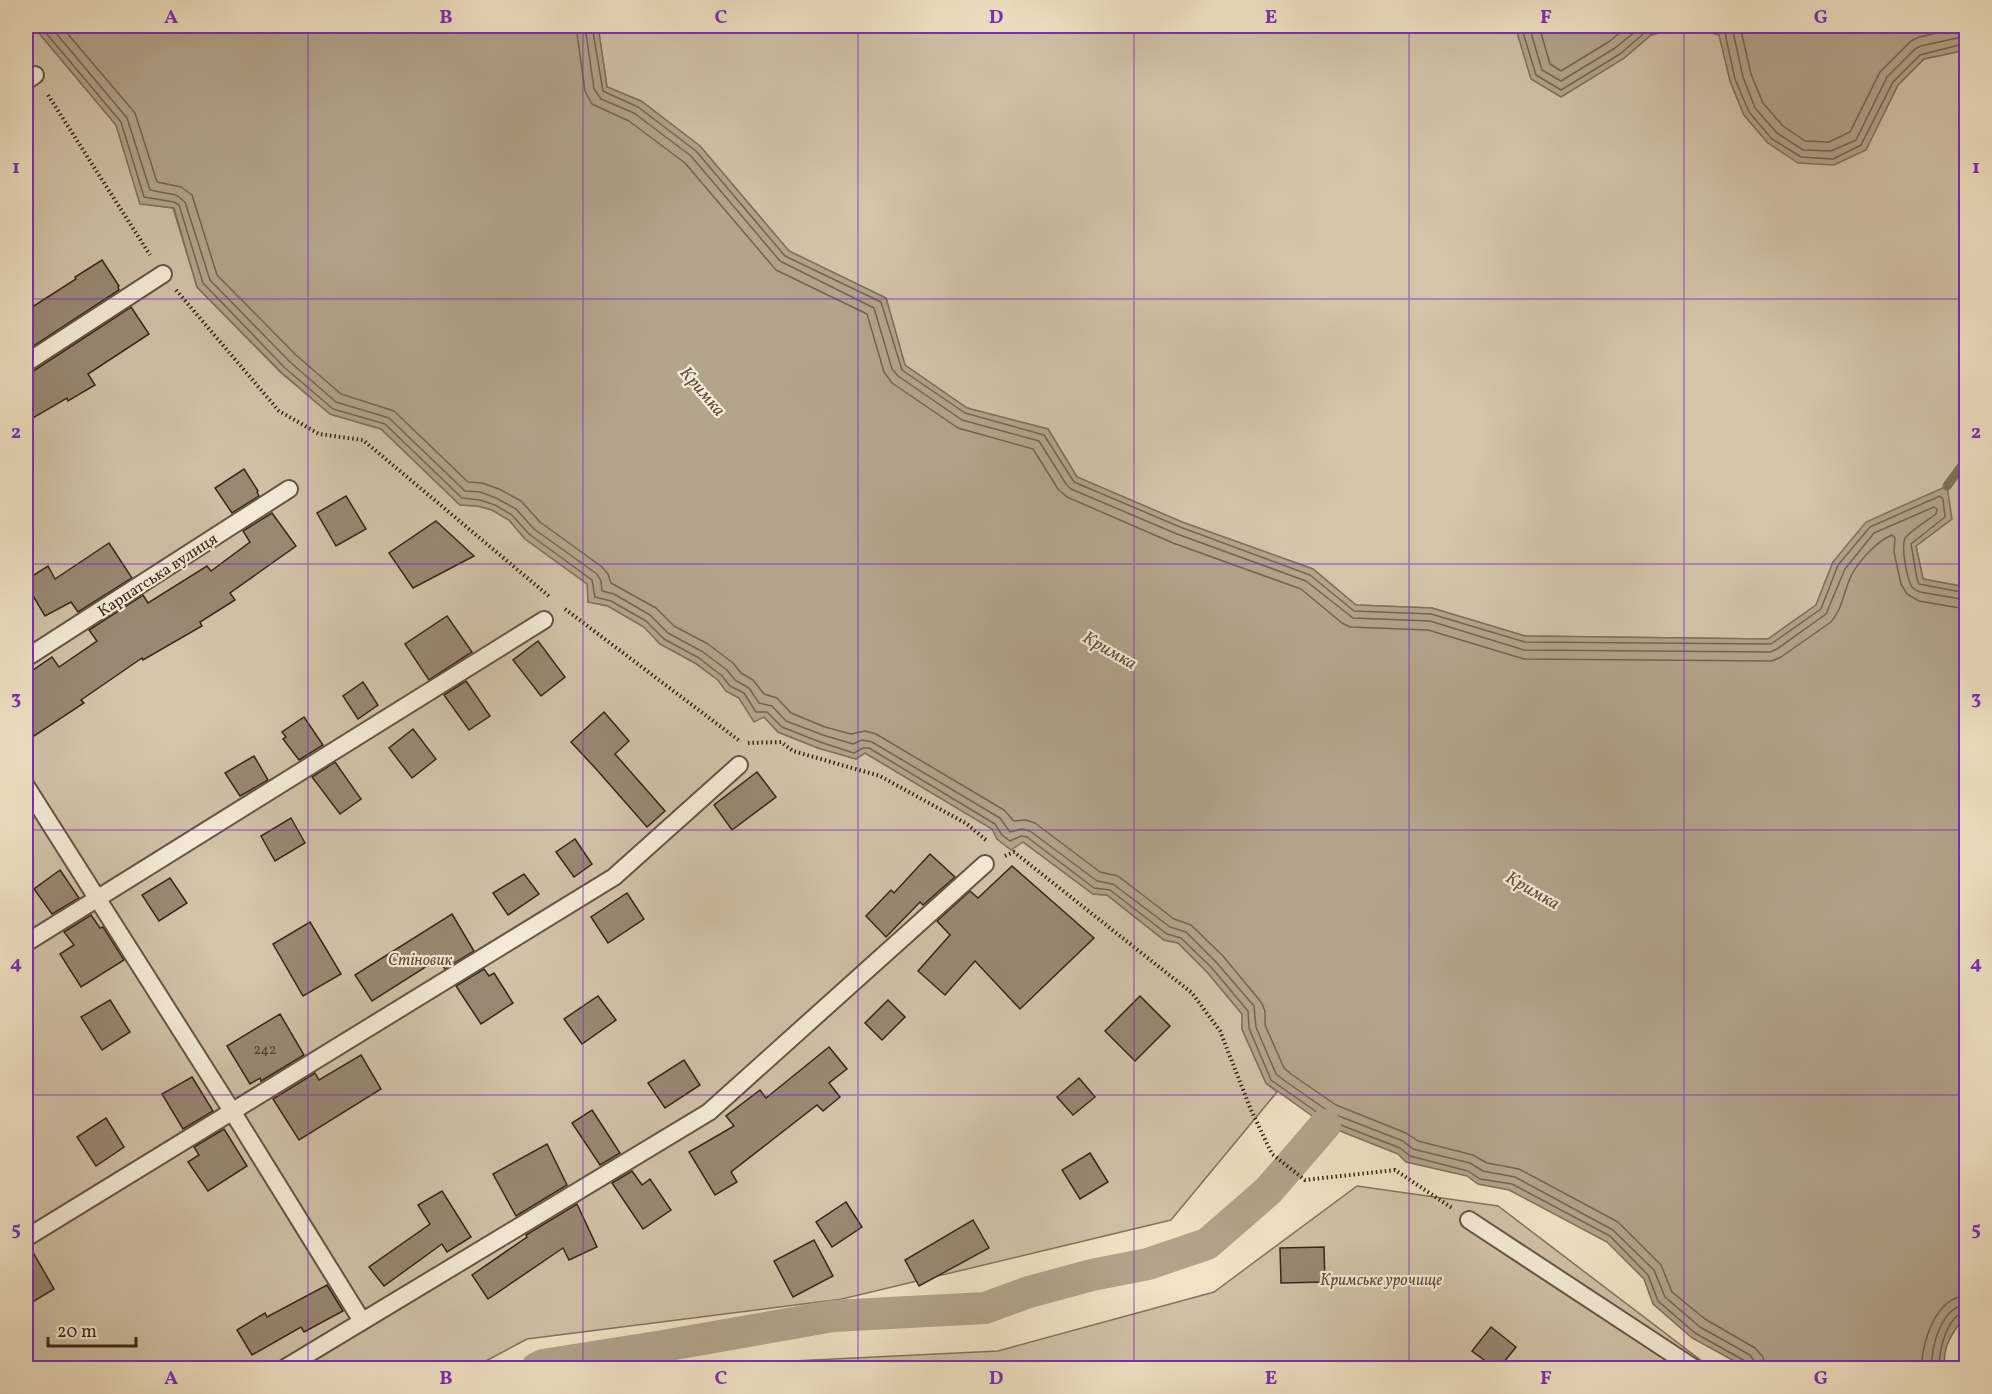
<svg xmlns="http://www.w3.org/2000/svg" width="1992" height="1394" viewBox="0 0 1992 1394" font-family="Vollkorn,serif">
<rect width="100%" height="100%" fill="#f3e5c7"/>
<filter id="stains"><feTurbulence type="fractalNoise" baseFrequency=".00333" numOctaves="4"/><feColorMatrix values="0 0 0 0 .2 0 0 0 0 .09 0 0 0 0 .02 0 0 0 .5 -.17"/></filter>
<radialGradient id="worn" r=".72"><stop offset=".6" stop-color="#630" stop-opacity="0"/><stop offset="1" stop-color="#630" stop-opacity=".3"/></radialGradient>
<!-- green -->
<g fill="#d3c4aa" stroke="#857462" stroke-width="1.5">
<path d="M26 26H33L116 125 140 203 173 208 197 287 280 372 330 414 381 429 460 505 478 506 492 510 509 520 525 539 588 584V602L608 606 644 627 660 644 695 663 718 680 726 691 739 698 754 721 764 717 778 732 818 748 856 759 865 753 993 829 997 839 1023 842 1093 894 1107 895 1164 940 1178 943 1207 972 1242 1014V1029L1266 1083 1277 1092 1171 1220 842 1299 527 1339 473 1368H26Z"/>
<path d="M598 26H1515L1521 43 1623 59 1651 35 1685 26 1720 35 1730 81 1744 115 1768 143 1866 149 1898 85 1924 59 1961 51 1966 54V587L1923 579 1916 546 1952 519 1833 562 1816 605 1768 639 1525 636 1432 608 1356 605 1313 569 1182 522 1077 477 1048 429 967 408 905 365 886 298 789 251 700 146 641 101 607 87Z"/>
<path d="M1357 1186 1498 1206 1711 1368H700L712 1365 998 1351 1214 1292Z"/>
</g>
<!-- water -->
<g fill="#b3a48c" stroke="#81715e" stroke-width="1.5">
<path d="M33 26H598L607 87 641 101 700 146 789 251 886 298 905 365 967 408 1048 429 1077 477 1182 522 1313 569 1356 605 1432 608 1525 636 1768 639 1816 605 1833 562 1866 522 1947 486 1952 519 1916 546 1923 579 1966 587V1315C1954 1330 1940 1349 1946 1368H1747L1692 1338 1653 1304 1644 1279 1607 1242 1509 1190 1478 1184 1467 1176 1406 1162 1398 1154 1325 1125 1266 1083 1242 1029V1014L1207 972 1178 943 1164 940 1107 895 1093 894 1023 842 1011 850 997 839 992 829 865 753 856 759 818 748 778 732 764 717 754 722 739 698 726 691 718 680 695 663 660 644 644 627 608 606 588 602 587 584 525 539 509 520 492 510 478 506 460 505 381 429 330 414 281 372 197 287 174 208 140 204 116 125Z"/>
<path d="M1515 26H1685L1651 35 1623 59 1561 97 1531 79Z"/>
<path d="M1686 26H1966V54L1961 51 1924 59 1898 85 1866 150 1834 165 1798 163 1768 143 1744 115 1730 81 1719 35Z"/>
</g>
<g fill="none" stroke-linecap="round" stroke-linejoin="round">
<!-- shore -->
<g stroke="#756453" stroke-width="1.5">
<path d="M40 26 121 122 144 197 174 202 179 205 203 283 285 368 333 409 385 424 462 498 480 500 495 505 512 515 529 534 592 580 595 597 611 601 646 621 664 639 699 658 722 676 730 686 744 693 756 712H767L782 727 820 742 854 753 863 748H869L995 824 1002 835 1010 841 1021 836 1027 837 1094 888 1110 890 1167 934 1181 938 1211 967 1248 1011 1249 1028 1271 1080 1328 1120 1400 1148 1410 1156 1468 1171 1480 1179 1512 1184 1610 1236 1648 1275 1658 1301 1695 1333 1745 1361 1748 1368"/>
<path d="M50 26 127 118 150 190 176 195 185 202 210 280 290 362 336 402 389 418 465 491 480 492 496 498 516 509 534 529 597 574 601 581 602 591 614 594 650 615 668 633 703 652 727 670 735 680 749 688 759 703 772 706 786 721 823 735 853 744 862 740 872 742 1000 818 1010 832 1022 829 1030 831 1097 881 1113 884 1170 927 1186 932 1216 962 1254 1006 1256 1027 1276 1074 1285 1081 1331 1113 1403 1141 1413 1149 1470 1163 1483 1171 1515 1177 1613 1230 1654 1270 1665 1297 1700 1327 1750 1355 1754 1361 1756 1368"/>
<path d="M61 26 135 113 157 182 181 187 192 195 217 275 296 355 341 394 394 411 468 482 482 483 499 489 521 501 540 522 602 567 608 574 611 583 656 608 674 626 708 644 733 663 741 673 753 680 764 694 777 698 791 713 825 727 851 734 865 731 876 734 1004 810 1014 821 1026 820 1035 823 1100 872 1118 876 1174 919 1191 925 1223 956 1261 1002 1265 1011V1025L1284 1068 1291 1074 1336 1105 1406 1133 1418 1141 1473 1155 1487 1163 1519 1169 1618 1222 1661 1265 1672 1292 1705 1319 1755 1348 1763 1357 1765 1368"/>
<path d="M576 26 585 91 592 104 629 121 685 163 776 270 867 314 884 372 892 383 958 428 1033 449 1058 489 1067 497 1173 543 1301 589 1342 623 1350 627 1428 630 1524 659 1772 661 1781 657 1831 622C1843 608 1844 589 1852 574 1860 560 1877 541 1892 535L1895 538 1894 552 1901 584 1907 594 1919 601 1966 609"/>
<path d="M585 26 594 89 601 99 634 113 691 156 780 261 874 308 892 369 898 376 962 420 1039 441 1066 484 1071 489 1177 534 1306 581 1353 618 1430 621 1524 650 1770 652 1777 649 1826 614 1845 569 1874 533 1934 507 1937 509 1936 514C1927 521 1914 528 1906 537 1900 544 1907 579 1912 587 1915 590 1916 590 1920 592L1966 600"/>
<path d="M592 26 603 91 638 107 696 151 785 256 881 302 902 370 965 413 1044 435 1074 482 1180 527 1310 575 1354 611 1431 614 1525 642 1771 644 1821 609 1838 565 1870 527 1940 496 1943 499 1945 517 1911 544 1917 579 1919 584 1966 593"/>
<path d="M1521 26 1536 75 1561 90 1620 54 1648 30 1663 26"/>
<path d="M1529 26 1542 70 1561 81 1615 48 1642 26"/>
<path d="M1539 26 1550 64 1561 71 1610 41 1628 26"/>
<path d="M1708 26 1721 29 1725 33 1735 79 1749 112 1772 139 1801 157 1833 159 1861 145 1893 82 1920 55 1959 45 1966 47"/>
<path d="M1729 26 1733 32 1743 77 1755 108 1777 133 1803 150 1831 151 1856 140 1887 77 1915 49 1921 46 1957 38 1966 39"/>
<path d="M1740 26 1751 74 1763 103 1783 126 1805 141 1829 142 1850 132 1880 72 1911 41 1919 37 1955 29 1966 30"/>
<path d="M1922 1368C1921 1343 1936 1297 1966 1296"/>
<path d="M1932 1368C1930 1348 1942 1306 1966 1305"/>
<path d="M1940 1368C1937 1352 1948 1314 1966 1312"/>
</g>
<!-- stream -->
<path stroke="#81715e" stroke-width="9" d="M1947 486 1966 460"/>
<!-- canal -->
<path stroke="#b3a48c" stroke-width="32" d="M537 1368 543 1365 663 1346 833 1316 985 1308 1029 1292 1092 1275 1148 1264 1207 1244 1268 1191 1325 1125"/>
</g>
<!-- building -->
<g fill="#998974" stroke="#37251a" stroke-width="1.5">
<path d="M102 260 119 286 118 287 119 290 26 351V311L76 279 75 277Z"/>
<path d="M131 307 149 334 88 374 95 385 68 401 67 398 26 422V373L32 372Z"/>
<path d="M244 469 258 491 257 492 259 496 232 513 215 488Z"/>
<path d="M346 496 366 529 336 546 317 513Z"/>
<path d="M272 513 296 546 230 593 235 600 200 622 202 626 143 660 142 658 81 700 84 703 34 736 26 724V675L52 657 59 667 97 641 89 630 143 595 148 603 207 566 211 571 250 542 243 531Z"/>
<path d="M436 521 474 556 413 588 389 553Z"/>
<path d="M109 543 132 578 78 612 71 602 45 616 26 584V580L48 566 55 579Z"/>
<path d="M447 616 472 652 429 680 405 644Z"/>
<path d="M538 641 565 677 541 696 513 660Z"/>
<path d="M466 681 490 716 469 730 444 695Z"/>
<path d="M363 682 378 705 358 719 343 696Z"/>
<path d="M604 712 629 741 615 754 665 811 647 827 597 770 571 742Z"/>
<path d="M304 717 323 745 299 760 283 739 286 737 282 732Z"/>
<path d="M413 729 436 759 412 778 389 748Z"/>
<path d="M254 756 268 780 240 796 225 773Z"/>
<path d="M335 762 361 799 340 814 312 777Z"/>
<path d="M757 772 776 797 732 830 714 805Z"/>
<path d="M291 818 305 843 275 861 261 836Z"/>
<path d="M575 839 592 864 574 877 556 852Z"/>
<path d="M930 854 955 877 923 905 920 902 886 937 866 916 891 890 894 893Z"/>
<path d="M1012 866 1094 938 1020 1009 975 961 945 995 918 971 950 935 937 921 970 891 978 898Z"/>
<path d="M60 870 79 898 52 914 34 889Z"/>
<path d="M524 874 539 894 508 915 493 893Z"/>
<path d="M170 878 187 903 159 921 142 895Z"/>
<path d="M627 893 644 919 608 943 591 917Z"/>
<path d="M452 914 474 951 445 969 438 959 372 1001 355 975Z"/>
<path d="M91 915 100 928 103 927 124 960 81 987 60 954 74 945 64 932Z"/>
<path d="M310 922 341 974 303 996 273 944Z"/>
<path d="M484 969 489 976 494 973 513 1003 481 1024 456 986Z"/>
<path d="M598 996 616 1020 582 1044 564 1019Z"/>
<path d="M1140 996 1170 1026 1135 1061 1105 1031Z"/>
<path d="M110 1000 130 1032 102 1050 81 1017Z"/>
<path d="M888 1000 905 1017 882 1040 865 1023Z"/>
<path d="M280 1014 304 1055 261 1081 260 1078 250 1084 227 1046Z"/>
<path d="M829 1047 847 1069 829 1083 840 1097 823 1111 817 1105 731 1172 737 1182 715 1195 689 1152 734 1126 726 1116 760 1090 766 1098Z"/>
<path d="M361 1055 381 1089 299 1140 273 1099 315 1073 319 1080Z"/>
<path d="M684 1060 700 1085 665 1108 648 1083Z"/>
<path d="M192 1077 213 1111 183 1129 162 1094Z"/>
<path d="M1079 1078 1095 1097 1073 1115 1057 1097Z"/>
<path d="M592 1110 620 1153 600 1165 572 1123Z"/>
<path d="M106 1118 124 1147 96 1166 77 1137Z"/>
<path d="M224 1129 247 1166 208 1191 188 1162 199 1155 194 1147Z"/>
<path d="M547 1144 567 1185 516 1216 493 1174Z"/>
<path d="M1090 1153 1108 1182 1080 1199 1062 1170Z"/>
<path d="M632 1171 642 1185 650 1179 671 1210 643 1229 612 1183Z"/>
<path d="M442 1191 471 1237 447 1252 442 1244 384 1286 369 1267 430 1224 418 1205Z"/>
<path d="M846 1202 862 1227 832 1247 816 1222Z"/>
<path d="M577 1204 597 1247 569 1260 563 1248 488 1299 472 1275 527 1237 526 1235Z"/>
<path d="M973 1220 989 1248 919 1286 905 1260Z"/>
<path d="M814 1240 833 1276 793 1297 774 1261Z"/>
<path d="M30 1247 54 1289 26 1306V1248Z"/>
<path d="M1324 1247 1325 1282 1281 1283 1280 1248Z"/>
<path d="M327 1285 343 1311 304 1332 301 1327 252 1355 237 1330 265 1313 267 1317Z"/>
<path d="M1491 1327 1516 1347 1499 1368H1495L1472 1351Z"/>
</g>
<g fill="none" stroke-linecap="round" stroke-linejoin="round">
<defs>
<g id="lane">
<path d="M26 81 35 75"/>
<path d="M26 363 163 274"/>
<path d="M26 658 289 489"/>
<path d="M26 786 232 1111 362 1321"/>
<path d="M26 943 544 620"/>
<path d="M1469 1220 1694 1368"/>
<path d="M26 1238 614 877 739 765"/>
<path d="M285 1368 709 1112 985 864"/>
</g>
</defs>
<!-- lane casing -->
<use href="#lane" stroke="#665545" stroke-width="20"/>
<!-- path -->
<g stroke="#37251a" stroke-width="4" stroke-dasharray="1.5 3" stroke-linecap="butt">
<path d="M48 95 150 255"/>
<path d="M176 290 279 411 319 434 363 440 550 597"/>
<path d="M565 609 741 742"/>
<path d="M748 743 781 742 793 751 880 776 967 824 986 840"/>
<path d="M1005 856 1014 852 1192 993 1220 1031 1251 1110 1272 1154 1305 1180 1395 1170 1452 1208"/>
</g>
<!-- lane -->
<use href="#lane" stroke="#f7eedb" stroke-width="16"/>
</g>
<!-- grid -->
<path fill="none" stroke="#7b2cbf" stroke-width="1.5" stroke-opacity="0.55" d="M308 26V1368M583 26V1368M858 26V1368M1134 26V1368M1409 26V1368M1684 26V1368M26 299H1966M26 564H1966M26 830H1966M26 1095H1966"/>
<g text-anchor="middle" stroke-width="4.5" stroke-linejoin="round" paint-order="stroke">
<!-- number labels -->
<g font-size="14" fill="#503e30">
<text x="265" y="1054">242</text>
</g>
<!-- street labels -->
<g font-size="16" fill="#37251a" stroke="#f7eedb">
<text transform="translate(157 574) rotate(-33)" y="6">Карпатська вулиця</text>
</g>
<!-- park labels -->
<g font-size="16" font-style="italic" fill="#5e4d3e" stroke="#f7eedb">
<text x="420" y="965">Стіновик</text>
<text x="1381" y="1285">Кримське урочище</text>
</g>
<!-- water labels -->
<g font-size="18" font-style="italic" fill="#625142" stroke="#f7eedb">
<text transform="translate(703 391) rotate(49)" y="6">Кримка</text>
<text transform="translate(1110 650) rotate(30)" y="6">Кримка</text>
<text transform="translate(1533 890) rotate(30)" y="6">Кримка</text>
</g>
</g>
<!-- margin -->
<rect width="1992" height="1394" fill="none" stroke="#f3e5c7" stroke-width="66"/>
<!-- scale -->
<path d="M48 1337v9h88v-9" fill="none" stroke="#37251a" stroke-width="3"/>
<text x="57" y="1337" font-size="18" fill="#37251a" stroke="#f7eedb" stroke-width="4.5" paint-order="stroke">20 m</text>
<rect x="33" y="33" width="1926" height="1328" fill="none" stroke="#7b2cbf" stroke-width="2"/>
<g font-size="20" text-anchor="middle" font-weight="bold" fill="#7b2cbf">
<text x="171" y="23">A</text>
<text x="446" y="23">B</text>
<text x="721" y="23">C</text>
<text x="996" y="23">D</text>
<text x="1271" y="23">E</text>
<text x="1546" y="23">F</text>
<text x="1821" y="23">G</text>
<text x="16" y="173">1</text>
<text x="1976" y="173">1</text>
<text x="16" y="438">2</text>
<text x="1976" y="438">2</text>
<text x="16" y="704">3</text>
<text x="1976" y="704">3</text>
<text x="16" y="969">4</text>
<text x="1976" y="969">4</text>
<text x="16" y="1235">5</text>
<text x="1976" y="1235">5</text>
<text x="171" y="1384">A</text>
<text x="446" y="1384">B</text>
<text x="721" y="1384">C</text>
<text x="996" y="1384">D</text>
<text x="1271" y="1384">E</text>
<text x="1546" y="1384">F</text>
<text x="1821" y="1384">G</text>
</g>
<rect width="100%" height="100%" filter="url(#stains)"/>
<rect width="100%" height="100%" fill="url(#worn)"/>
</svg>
